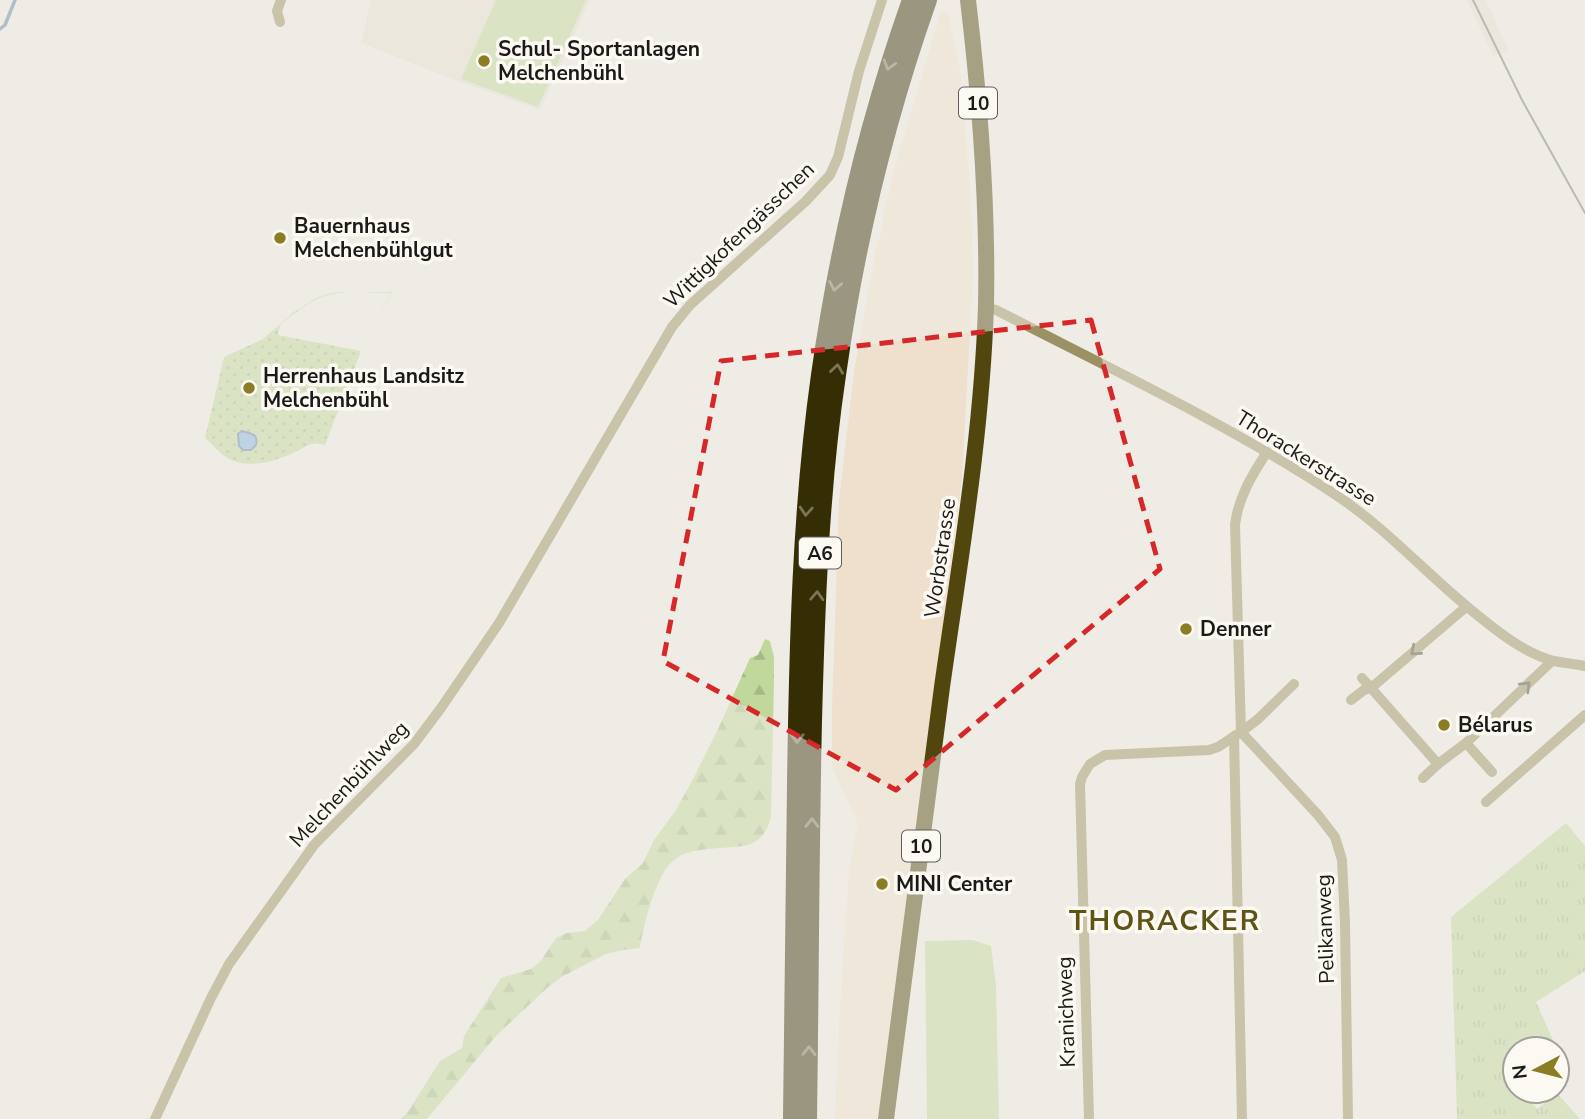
<svg xmlns="http://www.w3.org/2000/svg" width="1585" height="1119" viewBox="0 0 1585 1119" font-family="'Nunito Sans',sans-serif">
<defs>
<pattern id="grass-tufts" width="24" height="20" patternUnits="userSpaceOnUse" patternTransform="scale(1.75)"><rect width="24" height="20" fill="#c1d89c"/><path d="M3 7l-1-3M5 7V3M7 7l1-3M15 17l-1-3M17 17v-4M19 17l1-3" fill="none" stroke="#a5b986"/></pattern>
<pattern id="forest-firs" width="22" height="20" patternUnits="userSpaceOnUse" patternTransform="scale(1.75)"><rect width="22" height="20" fill="#c1d89c"/><path d="M5 1l3.5 6h-7zM16 11l3.5 6h-7z" fill="#a5b986"/></pattern>
<pattern id="park-dots" width="8" height="8" patternUnits="userSpaceOnUse" patternTransform="scale(1.75)"><rect width="8" height="8" fill="#c1d89c"/><path d="M2 2h.1M6 6h.1" fill="none" stroke="#a5b986" stroke-width="1.8" stroke-linecap="round"/></pattern>
</defs>
<rect width="100%" height="100%" fill="#efece6"/>
<!-- industrial -->
<path fill="#eee0cd" d="M941 11H948L960 70 971 199 973 276 962 478 880 1119H835L840 1007 849 872 857 827V821L832 767V708L839 500 854 372 877 243 882 230 885 207 897 160Z"/>
<!-- built -->
<g fill="#e6dfd2">
<path d="M371 0H590L540 110 452 79 361 43Z"/>
<path d="M1467 0H1486L1509 51 1493 56Z"/>
</g>
<!-- grass -->
<path fill="url(#grass-tufts)" d="M1566 823 1585 846V971L1536 1002 1557 1049H1515V1091H1523L1537 1109 1557 1093 1580 1119H1457L1451 917Z"/>
<!-- forest -->
<path fill="url(#forest-firs)" d="M765 639 770 641 774 657V681L771 817C767 832 762 839 748 845 728 849 705 847 687 853 683 854 676 858 673 861 656 874 643 927 640 948L623 950 606 954 563 976 547 988 496 1036 427 1119H401L407 1113 440 1061 462 1048 464 1036 501 978 531 969 540 962 556 938 567 933 585 931 598 920 625 879 643 863 654 840 676 810 693 779 719 727 750 658 758 655Z"/>
<!-- park -->
<path fill="url(#park-dots)" fill-rule="evenodd" d="M340 292H392L361 351 325 445C309 441 309 446 295 452 275 462 245 470 226 457 218 452 212 444 205 438L224 357 263 339 294 312 316 298 328 294ZM357 292 391 293 361 351 278 335 280 325C308 302 320 292 357 292Z"/>
<!-- pitch -->
<g fill="#c1d89c">
<path d="M496 0H586L538 107 461 79Z"/>
<path d="M973 940 991 946 996 985 999 1119H927L925 941Z"/>
</g>
<!-- water -->
<path fill="#87b3e3" stroke="#6785a6" stroke-width="2" d="M242 431C250 434 259 433 256 445L251 450H243L239 446 238 434Z"/>
<g fill="none" stroke-linecap="round" stroke-linejoin="round">
<!-- stream -->
<path stroke="#6785a6" stroke-width="3.5" d="M0 29 5 25 15 0"/>
<!-- minor -->
<g stroke="#9b9162" stroke-width="10">
<path d="M280 22 277 11 281 0"/>
<path d="M986 307 996 310C1111 369 1228 424 1336 495 1389 530 1431 579 1481 618 1502 635 1527 654 1554 661 1564 663 1575 664 1585 666"/>
<path d="M1466 607 1371 688 1438 764 1466 743 1552 661"/>
<path d="M1294 684 1257 720 1241 732 1318 815 1335 837 1342 860 1345 923 1348 1119"/>
<path d="M1351 700 1364 690 1371 688 1362 678"/>
<path d="M1234 736 1242 1119"/>
<path d="M1466 743 1492 772"/>
<path d="M1423 778 1438 764"/>
<path d="M1486 802 1585 715"/>
<path d="M155 1119 211 998 229 964 314 845 414 744 441 708 499 623 672 327 690 305 806 201 830 175 838 157 859 71 882 0"/>
<path d="M1089 1119 1080 784 1082 777 1090 764 1105 755 1209 750 1218 747 1241 732 1235 525C1238 498 1252 475 1267 452"/>
</g>
<!-- primary -->
<path stroke="#51460e" stroke-width="16" d="M886 1119C904 975 922 831 942 687 960 560 982 434 986 305 988 203 980 101 968 0"/>
<!-- motorway -->
<g stroke="#352d04" stroke-width="18">
<path d="M792 1119C794 1007 794 895 796 784 798 647 801 510 820 375 838 248 868 121 911 0"/>
<path d="M808 1119C810 986 810 854 813 721 816 606 820 490 837 375 855 247 885 122 928 0"/>
</g>
<!-- tram -->
<path stroke="#7e7c78" stroke-width="2" d="M1473 0 1522 100 1585 213"/>
</g>
<!-- one-way arrows -->
<defs><path id="oneway-chevron" d="M-2-3.5L2.5 0L-2 3.5" fill="none" stroke-width="1.6" stroke-linecap="round" stroke-linejoin="round" transform="scale(1.75)"/></defs>
<g stroke="#7b7458">
<use href="#oneway-chevron" transform="translate(889 65) rotate(107)"/>
<use href="#oneway-chevron" transform="translate(835 286) rotate(101)"/>
<use href="#oneway-chevron" transform="translate(837 369) rotate(-82)"/>
<use href="#oneway-chevron" transform="translate(806 511) rotate(94)"/>
<use href="#oneway-chevron" transform="translate(817 596) rotate(-87)"/>
<use href="#oneway-chevron" transform="translate(797 738) rotate(91)"/>
<use href="#oneway-chevron" transform="translate(812 823) rotate(-89)"/>
<use href="#oneway-chevron" transform="translate(809 1051) rotate(-89)"/>
</g>
<g stroke="#4e4a36">
<use href="#oneway-chevron" transform="translate(1415 651) rotate(140)"/>
<use href="#oneway-chevron" transform="translate(1526 686) rotate(-44)"/>
</g>
<!-- marked area -->
<path d="M0 0H1585V1119H0ZM1091 320 1160 569 896 790 663 661 721 361Z" fill="#efece6" fill-opacity=".55" fill-rule="evenodd"/>
<path fill="none" stroke="#d62828" stroke-width="5" stroke-dasharray="14 9" stroke-linejoin="round" d="M1091 320 1160 569 896 790 663 661 721 361Z"/>
<!-- markers -->
<g fill="#8a7d23" stroke="#fcf9f3" stroke-width="2.5">
<circle cx="484" cy="61" r="7"/>
<circle cx="280" cy="238" r="7"/>
<circle cx="249" cy="388" r="7"/>
<circle cx="1186" cy="629" r="7"/>
<circle cx="1444" cy="725" r="7"/>
<circle cx="882" cy="884" r="7"/>
</g>
<g text-anchor="middle" stroke-width="7" stroke-linejoin="round" paint-order="stroke">
<!-- shield labels -->
<g fill="#fcf9f3" stroke="#5e5d5a" stroke-width="2">
<rect x="959" y="87.5" width="38" height="31" rx="5"/>
<rect x="799" y="537.5" width="42" height="31" rx="5"/>
<rect x="902" y="830.5" width="38" height="31" rx="5"/>
</g>
<g font-size="19" font-weight="bold" fill="#1b1a18">
<text x="978" y="110">10</text>
<text x="820" y="560">A6</text>
<text x="921" y="853">10</text>
</g>
<!-- poi labels -->
<g font-size="21" font-weight="bold" fill="#1b1a18" stroke="#fcf9f3" text-anchor="start">
<text x="498" y="56">Schul- Sportanlagen<tspan x="498" dy="24">Melchenbühl</tspan></text>
<text x="294" y="233">Bauernhaus<tspan x="294" dy="24">Melchenbühlgut</tspan></text>
<text x="263" y="383">Herrenhaus Landsitz<tspan x="263" dy="24">Melchenbühl</tspan></text>
<text x="1200" y="636">Denner</text>
<text x="1458" y="732">Bélarus</text>
<text x="896" y="891">MINI Center</text>
</g>
<!-- street labels -->
<g font-size="21" fill="#1b1a18" stroke="#fcf9f3">
<text transform="translate(739 235) rotate(-44)" y="7">Wittigkofengässchen</text>
<text transform="translate(1306 458) rotate(32)" y="7">Thorackerstrasse</text>
<text transform="translate(940 558) rotate(-82)" y="7">Worbstrasse</text>
<text transform="translate(349 784) rotate(-47)" y="7">Melchenbühlweg</text>
<text transform="translate(1325 929) rotate(-92)" y="7">Pelikanweg</text>
<text transform="translate(1066 1012) rotate(-92)" y="7">Kranichweg</text>
</g>
<!-- district labels -->
<g font-size="28" font-weight="bold" letter-spacing="2" fill="#5e5417" stroke="#fcf9f3">
<text x="1165" y="930">THORACKER</text>
</g>
</g>
<!-- north arrow -->
<g transform="translate(1536 1070) rotate(263)"><circle r="33" fill="#fcf9f3" stroke="#a2a09b" stroke-width="2"/>
<path d="M0-5L12 26L0 18L-12 26Z" fill="#8a7d23"/>
<text y="-10" font-size="19" font-weight="bold" text-anchor="middle" fill="#1b1a18">N</text>
</g>
</svg>
